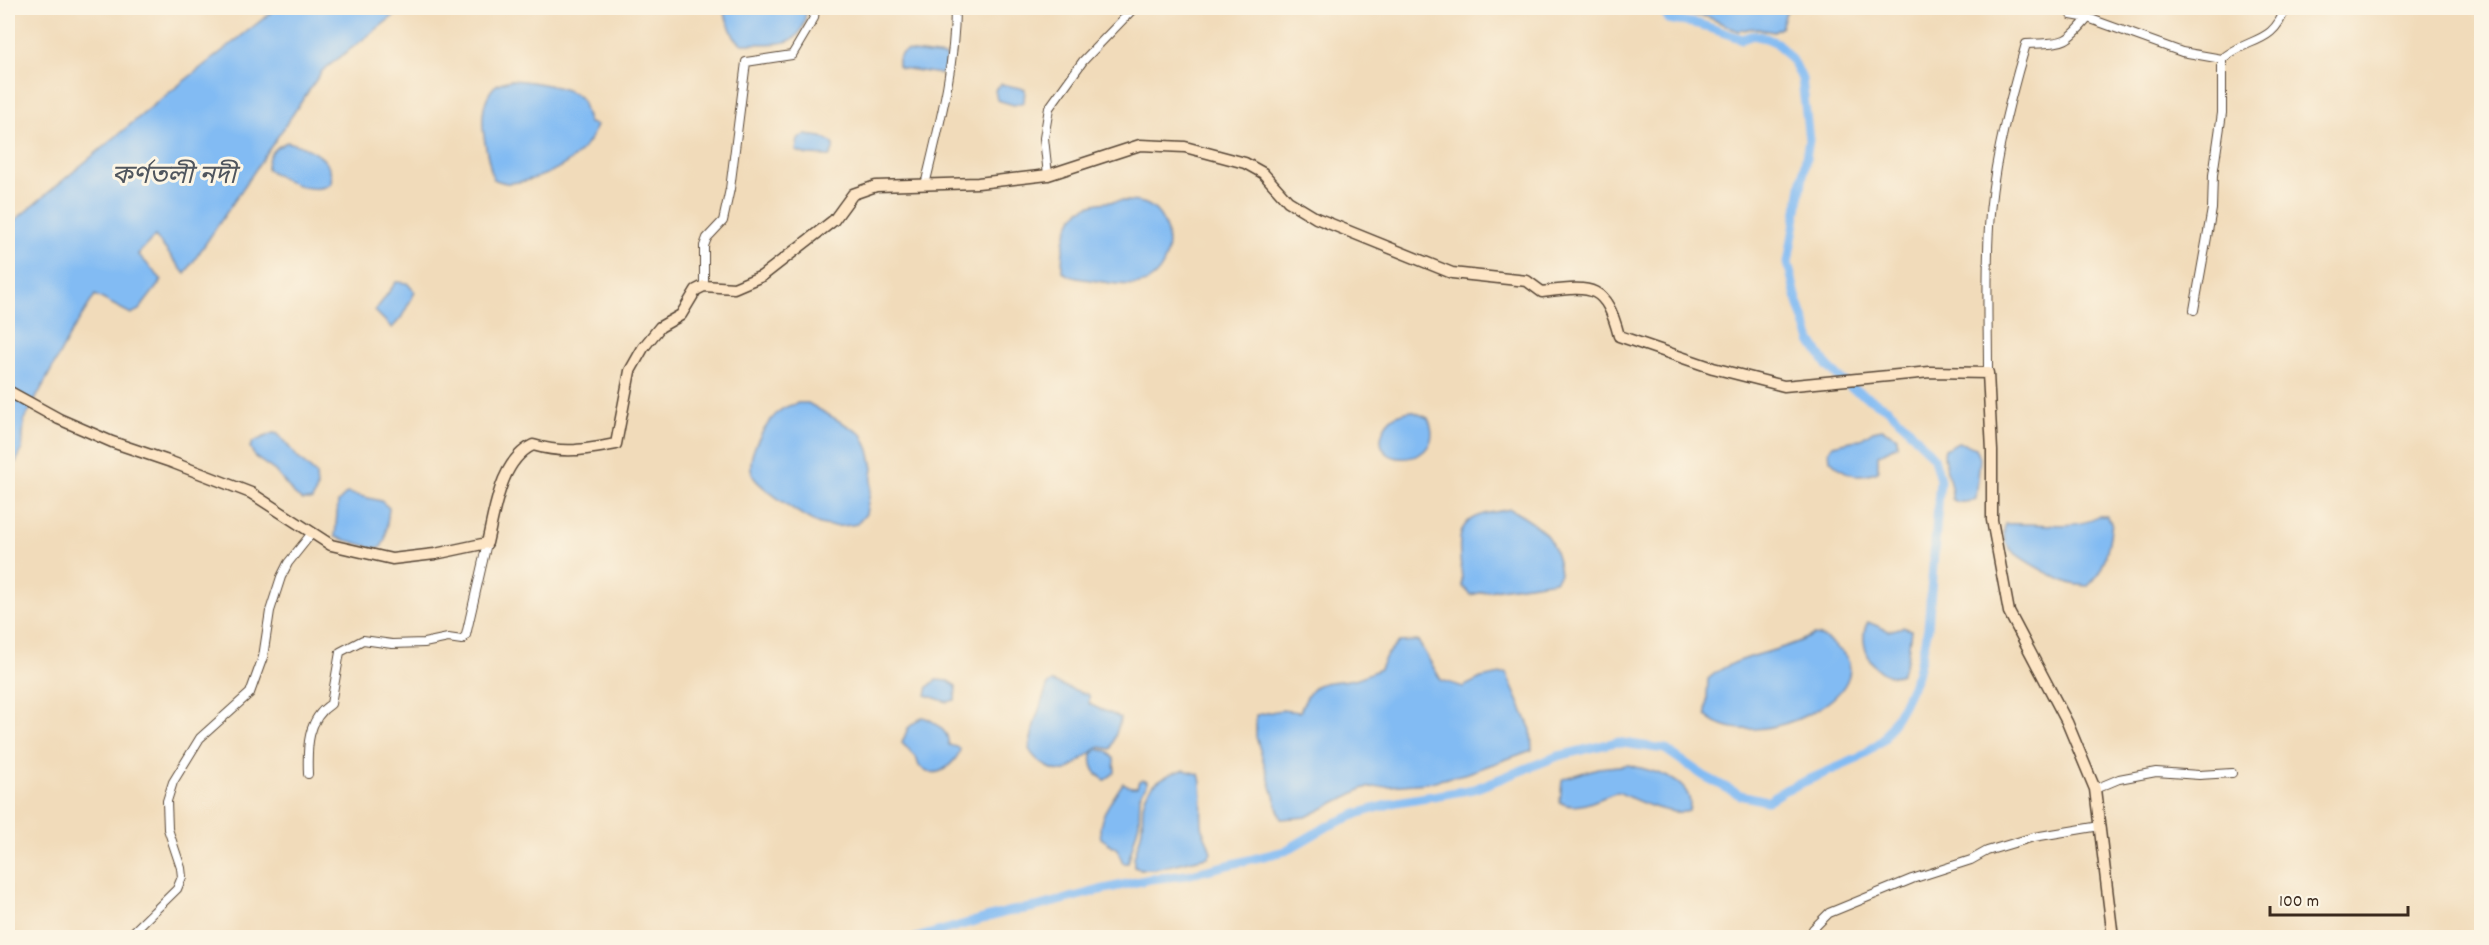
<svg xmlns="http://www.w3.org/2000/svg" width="2489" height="945" viewBox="0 0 2489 945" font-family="Dekko,'Noto Sans Bengali',sans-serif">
<rect width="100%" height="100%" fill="#fcf5e5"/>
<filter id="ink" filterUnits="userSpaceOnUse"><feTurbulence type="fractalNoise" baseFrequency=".0167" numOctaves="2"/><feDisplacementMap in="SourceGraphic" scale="12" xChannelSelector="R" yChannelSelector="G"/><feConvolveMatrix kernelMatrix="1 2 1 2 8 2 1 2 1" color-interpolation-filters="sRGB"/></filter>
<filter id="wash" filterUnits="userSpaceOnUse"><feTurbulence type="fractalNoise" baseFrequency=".008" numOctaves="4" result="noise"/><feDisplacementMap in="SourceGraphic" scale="24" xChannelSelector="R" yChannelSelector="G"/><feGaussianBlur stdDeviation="1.35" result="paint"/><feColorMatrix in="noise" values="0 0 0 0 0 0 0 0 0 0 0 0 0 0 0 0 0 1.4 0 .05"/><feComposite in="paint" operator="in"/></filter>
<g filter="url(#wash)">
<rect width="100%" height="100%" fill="#f1dbba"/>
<!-- water -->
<g fill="#82bbf3" stroke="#5e7288" stroke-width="1.5">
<path d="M277 8H404L322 71 185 274 155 236 138 254 162 280 139 310 131 314 95 295 71 333 24 421 22 450 8 477V226L161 99Z"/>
<path d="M722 8H806C805 52 775 42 742 44L734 37Z"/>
<path d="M1673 8H1791L1786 12 1781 28 1774 32 1752 28 1738 31 1708 17 1680 13Z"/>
<path d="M906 51 945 56C949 62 945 69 940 74L901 68 898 66V59L902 53Z"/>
<path d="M511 80C526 81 574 86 582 101 585 108 586 116 589 123L596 125C587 159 544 180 511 183 505 184 499 181 493 179 487 152 473 110 494 87 498 83 506 81 511 80Z"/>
<path d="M1001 84 1025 89 1024 102 1014 105 997 100 995 90Z"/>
<path d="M805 135 821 137 833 143V150L830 156 807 155 796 151 798 139Z"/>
<path d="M287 142C308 147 335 158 331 184 311 196 285 181 267 169 267 154 274 148 287 142Z"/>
<path d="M1123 201C1130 201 1139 201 1146 204 1178 218 1174 278 1139 284 1126 286 1110 283 1097 281 1087 279 1070 279 1062 271 1062 254 1064 224 1078 212 1090 202 1108 202 1123 201Z"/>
<path d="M396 282 407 283 415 292 401 318 392 328 375 311Z"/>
<path d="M798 403H808L862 434 869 450 873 468 870 492 866 514 857 524C845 526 833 528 820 524 807 520 764 490 755 479 741 461 766 421 781 410 785 406 793 405 798 403Z"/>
<path d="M1412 411 1428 418C1450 466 1368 472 1383 431 1388 417 1398 413 1412 411Z"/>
<path d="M1882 429 1897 437V445L1878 455V471C1857 479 1845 475 1830 460L1829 451 1833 445 1861 439 1873 431Z"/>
<path d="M273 433 278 434 298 458 316 474 317 489 312 500H302L295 495 275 471 255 457 250 447 253 442Z"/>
<path d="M1958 442 1976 448 1980 458 1976 499C1968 502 1958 505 1952 499 1953 482 1941 461 1945 449Z"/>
<path d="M347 493 381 501 389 508 385 540 381 547 374 548 335 537 338 502Z"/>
<path d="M1510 509C1541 526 1556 537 1560 574L1555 581C1527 586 1499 587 1471 595L1462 586C1463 562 1449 526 1478 516 1488 512 1499 512 1510 509Z"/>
<path d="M2099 516H2107L2112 522C2109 544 2106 571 2088 586 2082 585 2074 585 2069 583 2056 578 2010 555 2006 543 2003 537 2004 531 2005 524 2030 522 2079 531 2099 516Z"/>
<path d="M1868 622 1889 631 1903 627 1911 630 1907 661 1901 674C1878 685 1854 644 1868 622Z"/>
<path d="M1813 635C1825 635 1827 641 1836 647 1894 688 1753 760 1706 715L1708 679C1737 653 1780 654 1813 635Z"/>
<path d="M1418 641 1441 680 1463 687 1481 678 1506 673 1531 730 1532 750 1468 773 1427 783 1364 788 1306 817 1281 819 1256 737V715L1281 710 1300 712C1313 679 1319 684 1349 680 1360 679 1371 672 1380 669L1386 656 1399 642Z"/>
<path d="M936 680 948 681 956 686 955 700 947 702 926 695 928 687Z"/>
<path d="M1052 682 1089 695V703L1093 706 1121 718 1111 749 1099 747 1066 771C1053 773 1035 761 1029 749L1035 721 1048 684Z"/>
<path d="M922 717C930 718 943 728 947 736 948 739 948 742 949 745L960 748C960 757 946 770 938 772 930 774 925 770 919 766L916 757 902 743 908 728Z"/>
<path d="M1097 749 1107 751 1114 759 1115 772 1105 780C1094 774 1090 766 1092 754Z"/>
<path d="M1628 765C1650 770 1697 779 1689 811 1671 817 1635 800 1618 792 1601 797 1577 813 1560 802L1562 780 1565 778 1598 768Z"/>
<path d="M1184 770 1199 774C1205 791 1199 812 1203 831 1205 838 1210 845 1211 853L1208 857C1188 859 1152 875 1134 867 1132 854 1139 846 1141 834 1144 823 1141 811 1144 801 1148 783 1169 773 1184 770Z"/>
<path d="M1143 779 1147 781V785L1140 795 1139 823 1128 863H1123L1117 849 1101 838C1096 818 1113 799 1123 783L1131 787H1137L1139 781Z"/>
</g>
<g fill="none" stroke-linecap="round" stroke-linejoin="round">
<!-- canal -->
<path stroke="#82bbf3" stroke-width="9" d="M916 938 1007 912 1036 907 1100 890 1150 879 1187 875 1285 851 1328 826 1359 813 1397 802 1474 789 1558 756 1616 742 1665 749 1704 776 1740 795 1767 801 1785 790 1859 758 1883 740 1903 705 1917 675 1928 628 1940 480 1934 458 1907 427 1888 409 1850 387 1828 367 1811 341 1796 296 1788 263 1809 140 1802 79 1795 64 1777 43 1766 38 1753 35 1742 39 1699 24 1668 19 1663 8"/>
</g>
</g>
<g filter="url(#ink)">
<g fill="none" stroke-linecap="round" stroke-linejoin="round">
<defs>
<g id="street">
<path d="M2088 18 2182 52 2222 59C2247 37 2274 45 2285 8"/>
<path d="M1048 175 1044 138 1049 108 1083 61 1134 8"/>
<path d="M925 185C939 126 955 68 955 8"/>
<path d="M704 286V246L707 238 723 221 730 189 746 62 792 55 814 18 815 8"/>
<path d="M2194 310 2212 209 2213 175 2222 113V59"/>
<path d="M1988 373C1988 325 1986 276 1989 227 1992 168 2009 101 2026 44 2062 42 2064 47 2088 18L2071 15 2072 8"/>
<path d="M308 774C307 748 307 719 331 704L340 652 363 640 392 644 424 643 448 638 462 640 466 635 487 543"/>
<path d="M2095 789 2119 779 2156 772 2199 775 2232 773"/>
<path d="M127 938 177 889 182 877 181 868 168 829 167 801 173 782 200 738 250 693 263 657 270 611 281 577 288 563 312 533"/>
<path d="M1810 938 1813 929 1829 913 1912 879 1971 860 1987 851 2034 837 2100 826"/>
</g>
<path id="secondary" d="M8 391 59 419 112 442 171 462 251 493 331 545 392 559 435 554 487 543C495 510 500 461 533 445 564 454 585 450 616 444L630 371 643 348 660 327 681 315 696 290 704 286 734 288 762 276 834 220 853 194 876 186 978 183 1048 175 1140 145 1185 147 1245 163 1263 173 1288 201 1316 218 1452 273 1527 281 1542 292C1592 286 1605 283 1619 336L1713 368 1784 386 1930 372 1988 373 1992 451V520L2009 612 2067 722 2095 789 2113 938"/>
</defs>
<!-- street casing -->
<use href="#street" stroke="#564535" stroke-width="10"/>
<!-- secondary casing -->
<use href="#secondary" stroke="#564535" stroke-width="13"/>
<!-- street -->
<use href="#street" stroke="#fff" stroke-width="8"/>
<!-- secondary -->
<use href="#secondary" stroke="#fde5c5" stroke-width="10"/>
</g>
</g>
<g text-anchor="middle" stroke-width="6" stroke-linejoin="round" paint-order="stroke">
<!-- water labels -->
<g font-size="26" font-style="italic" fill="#50565e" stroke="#fcf5e5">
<text x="174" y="183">কর্ণতলী নদী</text>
</g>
</g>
<!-- margin -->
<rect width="2489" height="945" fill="none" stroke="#fcf5e5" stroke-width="30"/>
<!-- scale -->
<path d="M2270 906v9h138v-9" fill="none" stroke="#3b2a1e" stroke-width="3"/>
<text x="2279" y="906" font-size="18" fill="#3b2a1e" stroke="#fcf5e5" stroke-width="4.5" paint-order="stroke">100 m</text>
</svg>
